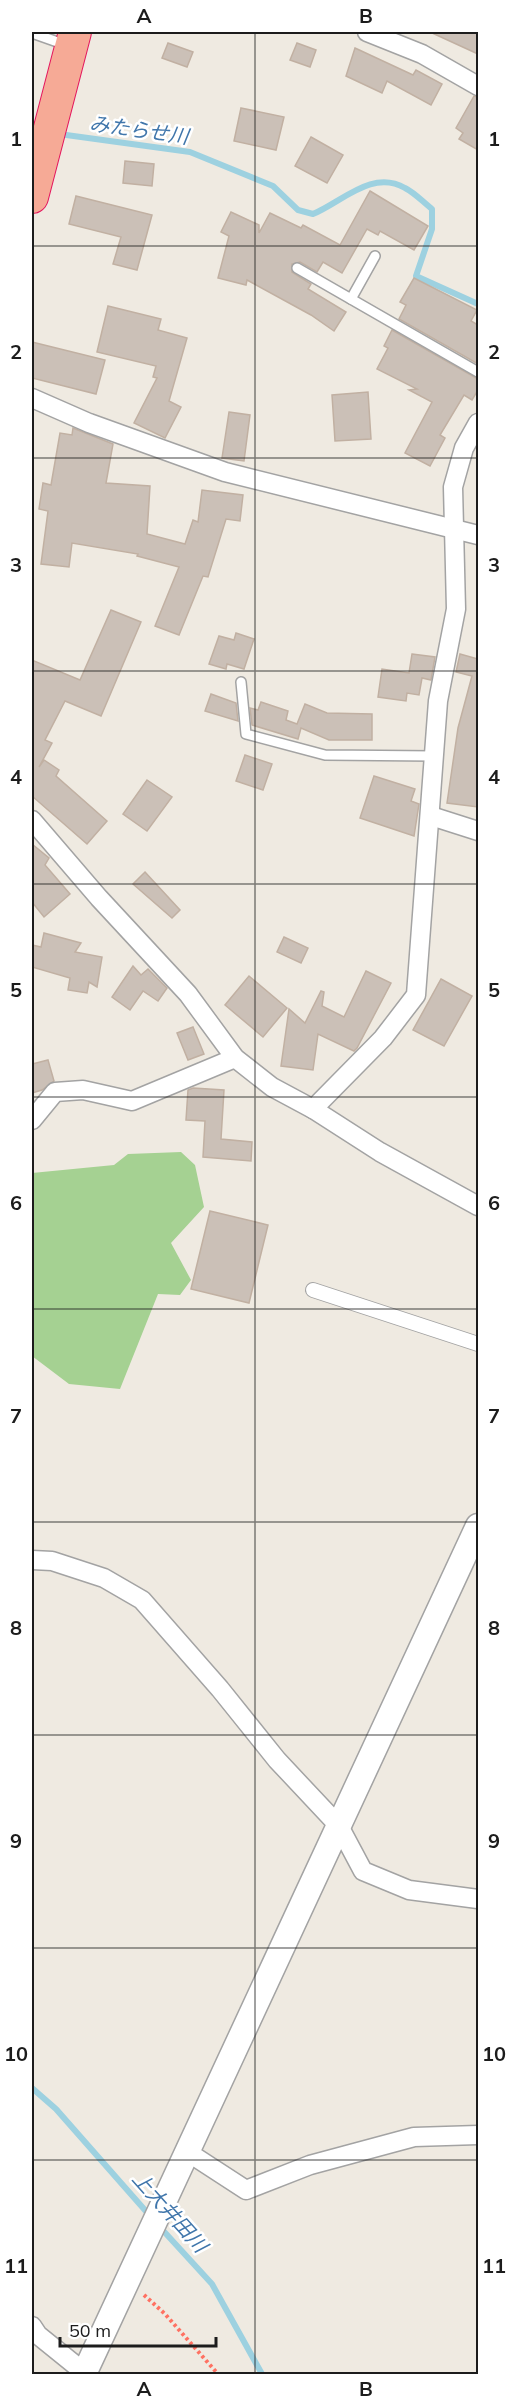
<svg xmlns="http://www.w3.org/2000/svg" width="510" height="2406" viewBox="0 0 510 2406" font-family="Mulish,'Noto Sans JP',sans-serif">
<rect width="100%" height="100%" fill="#efeae1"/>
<!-- forest -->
<path fill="#a5d192" d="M181 1152 195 1165 204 1207 171 1243 191 1280 180 1295 158 1294 120 1389 69 1384 32 1356V1173L114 1165 128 1154Z"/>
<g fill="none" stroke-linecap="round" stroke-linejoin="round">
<!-- stream -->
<g stroke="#9dd1e0" stroke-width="6">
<path d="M59 134 190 152 273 186 298 210 313 214C342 202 372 169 405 188 415 193 423 202 432 209V229L416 276 478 304"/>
<path d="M32 2088 56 2109 151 2217"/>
<path d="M158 2225 212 2284 262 2374"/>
</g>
</g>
<!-- building -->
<g fill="#cbc0b7" stroke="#c1b0a2" stroke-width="1.5">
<path d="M430 32H478V54Z"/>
<path d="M168 43 193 52 187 67 162 58Z"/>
<path d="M297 43 316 50 310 67 290 60Z"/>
<path d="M355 48 413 75 416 70 442 84 431 105 387 81 382 93 346 76Z"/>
<path d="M474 96 478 97V150L459 139 463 133 456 128Z"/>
<path d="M241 108 284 117 276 150 234 141Z"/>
<path d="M311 137 343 155 327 183 295 166Z"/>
<path d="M125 161 154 164 152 186 123 183Z"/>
<path d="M370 191 428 226 414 250 380 231 378 235 367 229 342 273 323 262 317 272 300 262 292 264V272L311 284 308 289 346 312 334 331 311 315 247 280 246 285 218 278 229 236 221 232 231 212 259 225V233L270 213 301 228 303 225 340 245Z"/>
<path d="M76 196 152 215 137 270 113 264 121 237 69 224Z"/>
<path d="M414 278 477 310 471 321 478 325V364L399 319 406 305 400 302Z"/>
<path d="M108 306 161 319 158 330 187 338 169 401 181 407 165 438 134 423 157 378 153 377 156 366 97 352Z"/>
<path d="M392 330 478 379V390L472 400 464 395 440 435 445 438 430 466 405 453 432 402 409 390 417 389 377 369 388 348 384 346Z"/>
<path d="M32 342 105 360 96 394 32 378Z"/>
<path d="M368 392 371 439 335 441 332 395Z"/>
<path d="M229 412 250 415 244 461 222 458Z"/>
<path d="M73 428 113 444 106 483 150 486 147 534 185 544 193 520 198 522 202 490 243 495 240 521 226 519 208 577 203 576 179 635 155 626 179 567 137 556 138 554 72 543 69 567 41 564 48 511 39 509 43 483 51 485 60 433 72 435Z"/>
<path d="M111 610 141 622 101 716 65 701 45 740 52 743 39 767 44 760 59 770 56 776 107 821 87 844 32 796V660L80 680Z"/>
<path d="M236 633 254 639 244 669 227 664 226 669 209 664 219 636 234 640Z"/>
<path d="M412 654 435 657 431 680 422 678 419 695 407 693 406 701 378 697 382 669 409 673Z"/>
<path d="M460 654 478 659V807L447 803 458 728 472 676 456 672Z"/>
<path d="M211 694 236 703 238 721 205 711Z"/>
<path d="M261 702 288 711 286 720 297 724 305 704 327 713 372 714V740H329L301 728 298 739 252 725 250 708 258 710Z"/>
<path d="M245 755 272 764 263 790 236 781Z"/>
<path d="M374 776 415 789 411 801 419 804 414 836 360 818Z"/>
<path d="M147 780 172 797 147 831 123 814Z"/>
<path d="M32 844 49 858 45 865 70 894 44 917 32 902Z"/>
<path d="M145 872 180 910 172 918 133 884Z"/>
<path d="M44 933 81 943 75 952 102 957 97 987 89 982 87 993 68 990 70 978 32 967V945L41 947Z"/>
<path d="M284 937 308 948 301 963 277 952Z"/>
<path d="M133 966 141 975 148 969 167 988 158 1001 143 991 130 1010 112 997Z"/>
<path d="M366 971 391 983 357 1048 354 1051 318 1034 313 1070 281 1066 289 1009 305 1023 321 991 324 992 322 1006 344 1017Z"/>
<path d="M249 976 287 1008 263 1037 225 1005Z"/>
<path d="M441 979 472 996 444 1046 413 1030Z"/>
<path d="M193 1027 204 1054 188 1060 177 1033Z"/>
<path d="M48 1060 54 1081 42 1090 32 1093V1064Z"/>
<path d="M193 1088 224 1090 221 1139 252 1142 251 1161 203 1157 205 1121 186 1120 188 1090Z"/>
<path d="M210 1211 268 1225 249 1303 191 1289Z"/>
</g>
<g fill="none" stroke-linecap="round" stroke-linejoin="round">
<defs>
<g id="service">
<path d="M32 33 66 45"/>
<path d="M297 268 478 372"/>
<path d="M351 299 375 256"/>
<path d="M241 682 246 734 325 755 434 756"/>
</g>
<path id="pedestrian" d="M313 1290 478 1344"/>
<g id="minor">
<path d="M367 32 422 54 478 86"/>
<path d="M32 398 89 423 225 472 478 535"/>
<path d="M431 816 478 831"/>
<path d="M32 820 99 898 188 994 235 1058 272 1087 313 1109 380 1152 478 1206"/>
<path d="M313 1109 383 1038 416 995 438 701 456 609 453 487 464 448 478 423"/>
<path d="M32 1120 55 1092 83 1090 132 1101 235 1058"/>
<path d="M32 1560 52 1561 104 1578 142 1600 220 1689 277 1760 339 1826 363 1871 409 1890 478 1899"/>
<path d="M186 2151 246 2190 310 2165 414 2137 478 2135"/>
<path d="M32 2326 38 2335 85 2373"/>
</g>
<path id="tertiary" d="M84 2374 478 1526"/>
<path id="trunk" d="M32 197 75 32"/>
</defs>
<!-- service casing -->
<use href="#service" stroke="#a3a3a3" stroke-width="12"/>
<!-- pedestrian casing -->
<use href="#pedestrian" stroke="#a3a3a3" stroke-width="16"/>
<!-- minor casing -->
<use href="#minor" stroke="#a3a3a3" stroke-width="21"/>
<!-- tertiary casing -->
<use href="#tertiary" stroke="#a3a3a3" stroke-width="27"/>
<!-- trunk casing -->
<use href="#trunk" stroke="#e4165d" stroke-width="34"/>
<!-- path -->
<path stroke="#ff7162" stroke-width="4" stroke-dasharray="3 3" stroke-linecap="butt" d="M144 2295 165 2314 218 2374"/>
<!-- service -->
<use href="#service" stroke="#fff" stroke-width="9"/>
<!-- pedestrian -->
<use href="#pedestrian" stroke="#fff" stroke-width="14"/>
<!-- minor -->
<use href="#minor" stroke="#fff" stroke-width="18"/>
<!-- tertiary -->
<use href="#tertiary" stroke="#fff" stroke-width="24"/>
<!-- trunk -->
<use href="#trunk" stroke="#f6aa96" stroke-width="32"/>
</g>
<!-- grid -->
<path fill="none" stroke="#1c1c1c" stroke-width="1.5" stroke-opacity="0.55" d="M255 32V2374M32 246H478M32 458H478M32 671H478M32 884H478M32 1097H478M32 1309H478M32 1522H478M32 1735H478M32 1948H478M32 2160H478"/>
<g text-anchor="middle" stroke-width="5" stroke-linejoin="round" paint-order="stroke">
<!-- water labels -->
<g font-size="20" font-style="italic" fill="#4076ab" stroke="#fff">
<text transform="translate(139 130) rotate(8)" y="7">みたらせ川</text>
<text transform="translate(170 2212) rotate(48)" y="7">上大井田川</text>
</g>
</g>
<!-- border -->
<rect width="510" height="2406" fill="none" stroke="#ffffff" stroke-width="66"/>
<!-- scale -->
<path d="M60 2337v9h156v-9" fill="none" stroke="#1c1c1c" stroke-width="3"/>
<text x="69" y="2337" font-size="18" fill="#1c1c1c" stroke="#ffffff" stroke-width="4.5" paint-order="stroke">50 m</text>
<rect x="33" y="33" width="444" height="2340" fill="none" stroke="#1c1c1c" stroke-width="2"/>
<g font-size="20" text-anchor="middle" font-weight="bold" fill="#1c1c1c">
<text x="144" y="23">A</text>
<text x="366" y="23">B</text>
<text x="16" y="146">1</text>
<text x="494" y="146">1</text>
<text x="16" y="359">2</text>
<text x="494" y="359">2</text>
<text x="16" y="572">3</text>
<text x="494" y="572">3</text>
<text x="16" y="784">4</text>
<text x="494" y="784">4</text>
<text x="16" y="997">5</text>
<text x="494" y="997">5</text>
<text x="16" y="1210">6</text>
<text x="494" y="1210">6</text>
<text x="16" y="1423">7</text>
<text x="494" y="1423">7</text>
<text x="16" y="1635">8</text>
<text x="494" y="1635">8</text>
<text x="16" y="1848">9</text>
<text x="494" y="1848">9</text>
<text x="16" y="2061">10</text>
<text x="494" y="2061">10</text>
<text x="16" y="2273">11</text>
<text x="494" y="2273">11</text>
<text x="144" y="2396">A</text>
<text x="366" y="2396">B</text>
</g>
</svg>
